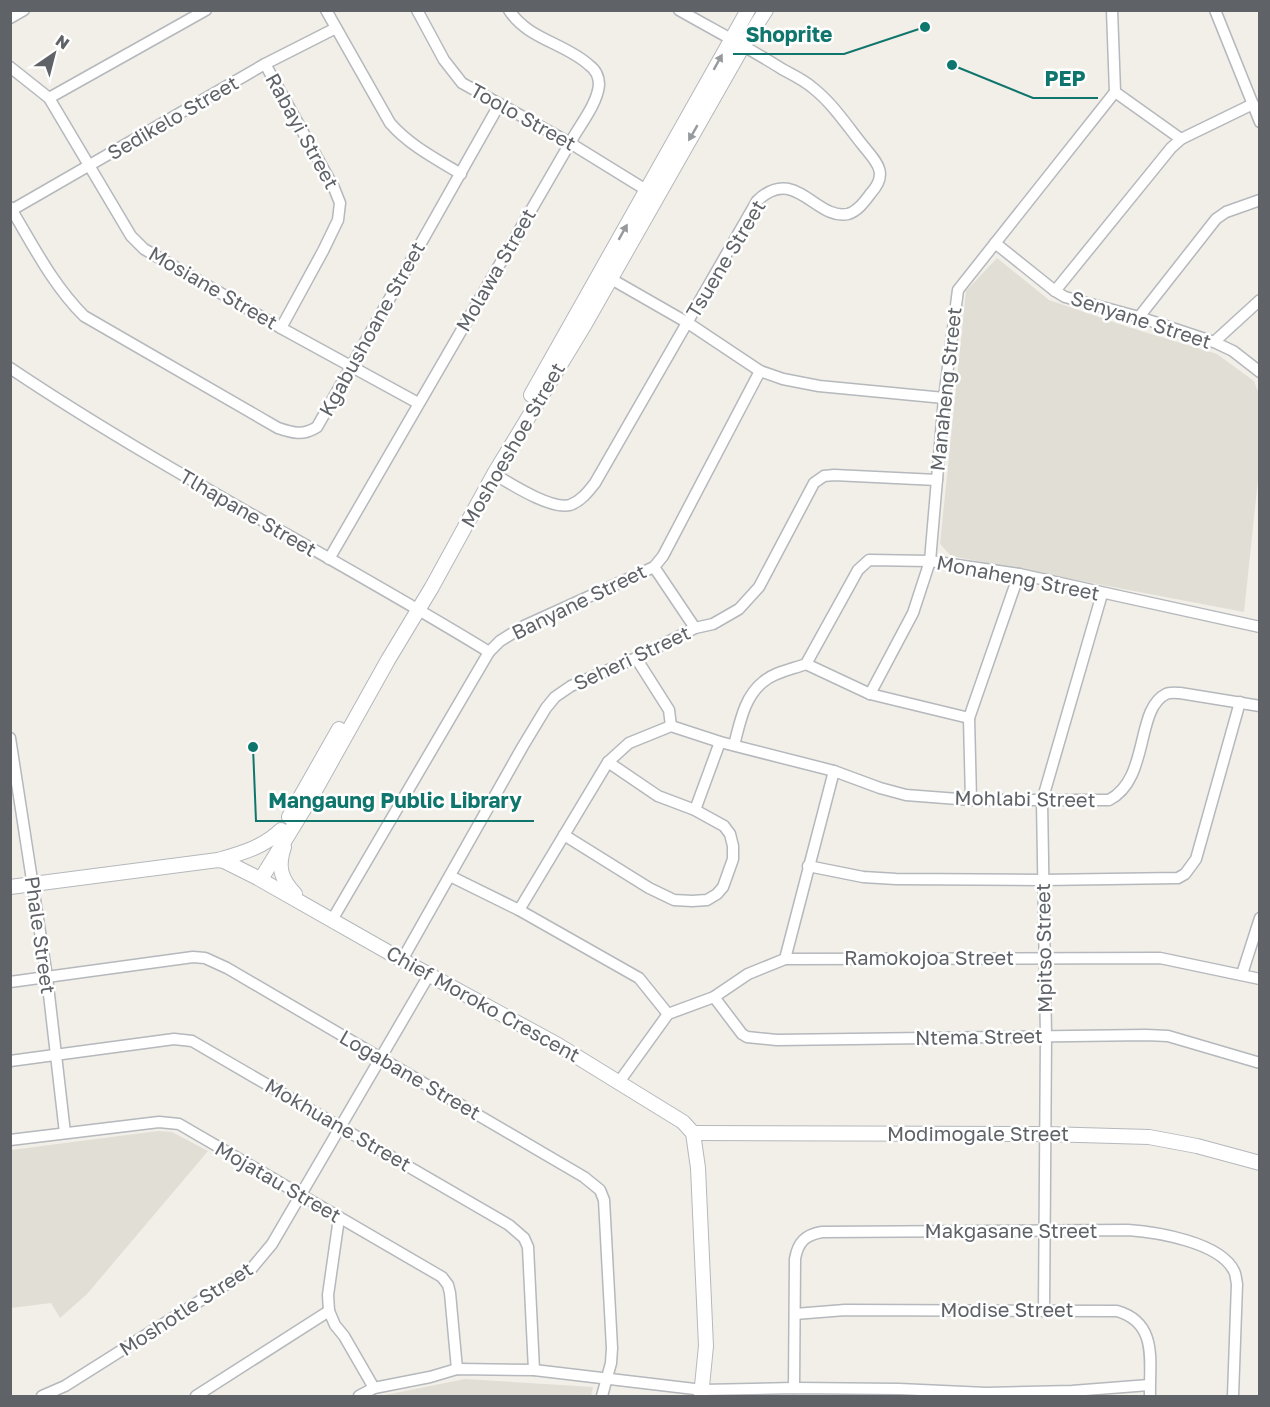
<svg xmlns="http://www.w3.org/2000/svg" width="1270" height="1407" viewBox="0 0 1270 1407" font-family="'Golos Text',sans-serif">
<rect width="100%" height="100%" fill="#f1efe8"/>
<!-- education -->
<g fill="#e1ded6">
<path d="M997 258 1049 300 1128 327 1217 354 1254 381 1259 394 1260 461 1244 612 951 556 940 544 966 291Z"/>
<path d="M158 1131 172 1132 208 1151 87 1294 60 1318 51 1303 11 1308V1150Z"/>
<path d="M465 1379 593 1387 591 1396H380Z"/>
</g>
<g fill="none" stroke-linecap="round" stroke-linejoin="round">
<defs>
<g id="minor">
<path d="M326 10 390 123C409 145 436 159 461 174"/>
<path d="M417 10 444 60 462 83 570 143 651 193"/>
<path d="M1112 10 1115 92"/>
<path d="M1215 10 1260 122"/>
<path d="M10 18 24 10"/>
<path d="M265 64 334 188 340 203 338 220 323 251 281 328"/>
<path d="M10 67 49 98 131 236 144 249 281 328 418 403"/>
<path d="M1115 92 1181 139"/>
<path d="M49 98 206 10"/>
<path d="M10 207C33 245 52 284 84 316L278 428C293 433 303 436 317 427L499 105"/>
<path d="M10 211 265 64 336 28"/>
<path d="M995 243 1055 291 1065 297 1139 317 1214 342 1233 351 1260 372"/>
<path d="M606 276 688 323 760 371 783 379 819 386 944 398"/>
<path d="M1055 291 1171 148 1181 139 1253 104"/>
<path d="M1139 317 1216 219 1226 212 1260 200"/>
<path d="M1214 342 1260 300"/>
<path d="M10 368C165 472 331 555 489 652"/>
<path d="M494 474C511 484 551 510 570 505 581 501 588 492 595 483L757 201C795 164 816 221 848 214 858 211 865 201 871 193 890 172 875 161 861 143 846 124 832 103 813 88 804 80 793 75 782 69 749 48 714 30 679 10"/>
<path d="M329 559 570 143C579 126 597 105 599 85 599 76 596 70 589 65 565 43 527 39 509 10"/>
<path d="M654 567 695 628"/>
<path d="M636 658 669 710 671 726"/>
<path d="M806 664 870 694 969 718"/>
<path d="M870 694 913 613 930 561 944 398 958 290 1115 92"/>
<path d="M10 738 47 977 65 1133"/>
<path d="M734 745C740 723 744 697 763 682 774 672 793 669 806 664L858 570 869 560 930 561 1019 574 1260 627"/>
<path d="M971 800 969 718 1019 574"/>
<path d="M695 810 720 742"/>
<path d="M564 835 649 888 674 900 692 901 707 900 717 894 723 887 733 859V846L730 834 724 826 695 810 658 796 608 762"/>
<path d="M808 866 863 877 896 879 1042 880 1178 878 1185 874 1196 859 1240 702"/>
<path d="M450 876 519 910 639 978 668 1014"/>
<path d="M519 910 608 762 629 743 671 726 720 742 834 771 880 788 906 795 971 800H1109C1150 779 1135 709 1166 694 1170 692 1176 693 1180 693L1260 706"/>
<path d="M332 920 489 652 500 641 524 626 654 567 663 556 760 371"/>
<path d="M785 959 834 771"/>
<path d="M402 960 523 746 546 708 555 697 571 686 636 658 695 628 713 624 739 609 759 587 814 483 824 476 834 475 937 480"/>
<path d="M1242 974 1260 918"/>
<path d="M10 982 193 957 205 958 227 968 584 1177 600 1190 604 1200 612 1348 611 1363 602 1396"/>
<path d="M714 997 742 1034 747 1037 777 1040 1146 1035 1168 1036 1260 1063"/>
<path d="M10 1061 174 1039 192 1041 509 1225 524 1238 528 1247 534 1370"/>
<path d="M619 1082 668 1014 714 997 748 974 785 959 1160 958 1260 979"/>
<path d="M10 1140 159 1122 179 1124 442 1277 448 1285 450 1293 457 1369"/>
<path d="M339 1218 328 1295 329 1311 335 1325 344 1336 374 1388"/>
<path d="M1044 1311 1046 1036 1042 801 1102 594"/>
<path d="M795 1314 845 1310 1117 1311C1159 1323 1149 1363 1150 1396"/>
<path d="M794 1388 795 1259C798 1242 805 1235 822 1232L1128 1230C1156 1232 1220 1242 1234 1271 1236 1274 1236 1280 1237 1284L1233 1396"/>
<path d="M42 1396 65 1386 252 1268 272 1244 429 975"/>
<path d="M196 1396 329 1311"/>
<path d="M359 1396 374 1388 430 1377 457 1369 534 1370 703 1390 794 1388 899 1389 986 1393 1072 1391 1149 1385"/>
</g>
<g id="tertiary">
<path d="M531 395 748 10"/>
<path d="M289 817 339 729"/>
<path d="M284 847C277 867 281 879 295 894"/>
<path d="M218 860C242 853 264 847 281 830"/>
<path d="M261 879 312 796 388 660 432 587 494 474 585 324 743 46 766 10"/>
<path d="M10 887 218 860 224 861 256 877 402 960 558 1045 683 1122 693 1133 698 1168 706 1346 701 1396"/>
<path d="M693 1133 1045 1134 1149 1137 1197 1146 1260 1163"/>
</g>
</defs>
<!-- minor casing -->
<use href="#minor" stroke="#b5b8bc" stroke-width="13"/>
<!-- tertiary casing -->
<use href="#tertiary" stroke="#b5b8bc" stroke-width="16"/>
<!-- minor -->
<use href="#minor" stroke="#fff" stroke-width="10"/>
<!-- tertiary -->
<use href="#tertiary" stroke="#fff" stroke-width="14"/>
</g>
<!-- one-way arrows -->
<defs><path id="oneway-solid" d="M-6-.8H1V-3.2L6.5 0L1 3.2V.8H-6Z" transform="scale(1.5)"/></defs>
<g fill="#979a9d">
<use href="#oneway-solid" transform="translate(718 62) rotate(-61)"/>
<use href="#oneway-solid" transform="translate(693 133) rotate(120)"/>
<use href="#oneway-solid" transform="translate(623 232) rotate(-61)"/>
</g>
<g text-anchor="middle" stroke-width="5" stroke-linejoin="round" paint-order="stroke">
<!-- street labels -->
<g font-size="20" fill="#5f6368" stroke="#fff">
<text transform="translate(523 117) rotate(29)" y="7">Toolo Street</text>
<text transform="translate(173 118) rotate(-30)" y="7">Sedikelo Street</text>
<text transform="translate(302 131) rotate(61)" y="7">Rabayi Street</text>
<text transform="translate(726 259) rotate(-59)" y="7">Tsuene Street</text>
<text transform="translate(496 270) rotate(-60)" y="7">Molawa Street</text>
<text transform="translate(213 288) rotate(30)" y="7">Mosiane Street</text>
<text transform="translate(1141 320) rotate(18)" y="7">Senyane Street</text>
<text transform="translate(372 329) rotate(-61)" y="7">Kgabushoane Street</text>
<text transform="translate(946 389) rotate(-84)" y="7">Manaheng Street</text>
<text transform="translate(513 445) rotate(-60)" y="7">Moshoeshoe Street</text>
<text transform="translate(248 513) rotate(30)" y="7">Tlhapane Street</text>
<text transform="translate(1018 578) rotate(11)" y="7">Monaheng Street</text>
<text transform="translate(579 602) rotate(-26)" y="7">Banyane Street</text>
<text transform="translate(632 658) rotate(-25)" y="7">Seheri Street</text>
<text transform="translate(1025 799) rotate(1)" y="7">Mohlabi Street</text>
<text transform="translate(40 935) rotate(82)" y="7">Phale Street</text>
<text transform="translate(1044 948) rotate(-91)" y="7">Mpitso Street</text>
<text x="929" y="965">Ramokojoa Street</text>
<text transform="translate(483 1004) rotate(29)" y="7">Chief Moroko Crescent</text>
<text transform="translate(979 1037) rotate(-1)" y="7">Ntema Street</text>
<text transform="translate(410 1075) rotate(30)" y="7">Logabane Street</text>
<text transform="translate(338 1125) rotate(30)" y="7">Mokhuane Street</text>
<text x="978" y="1141">Modimogale Street</text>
<text transform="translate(278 1182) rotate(30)" y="7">Mojatau Street</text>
<text x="1011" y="1238">Makgasane Street</text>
<text transform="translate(186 1309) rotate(-33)" y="7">Moshotle Street</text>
<text x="1007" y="1317">Modise Street</text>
</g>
</g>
<!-- callouts -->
<path fill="none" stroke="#0f766e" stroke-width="2" d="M925 27L844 54H733M952 65L1033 98H1098M253 747L256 821H534"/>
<g fill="#0f766e" stroke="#fff" stroke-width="2">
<circle cx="925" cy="27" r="6"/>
<circle cx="952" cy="65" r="6"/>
<circle cx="253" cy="747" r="6"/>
</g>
<g font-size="21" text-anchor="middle" font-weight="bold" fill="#0f766e" stroke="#fff" stroke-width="5" stroke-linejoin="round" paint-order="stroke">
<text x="789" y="42">Shoprite</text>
<text x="1065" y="86">PEP</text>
<text x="395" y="808">Mangaung Public Library</text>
</g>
<!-- border -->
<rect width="1270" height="1407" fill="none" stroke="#5f6368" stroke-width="24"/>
<!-- north arrow -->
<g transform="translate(54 54) rotate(35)" stroke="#ffffff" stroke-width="4.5" paint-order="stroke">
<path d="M0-4.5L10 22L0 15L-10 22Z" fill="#5f6368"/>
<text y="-9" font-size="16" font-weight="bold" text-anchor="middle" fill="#5f6368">N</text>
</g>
</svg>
